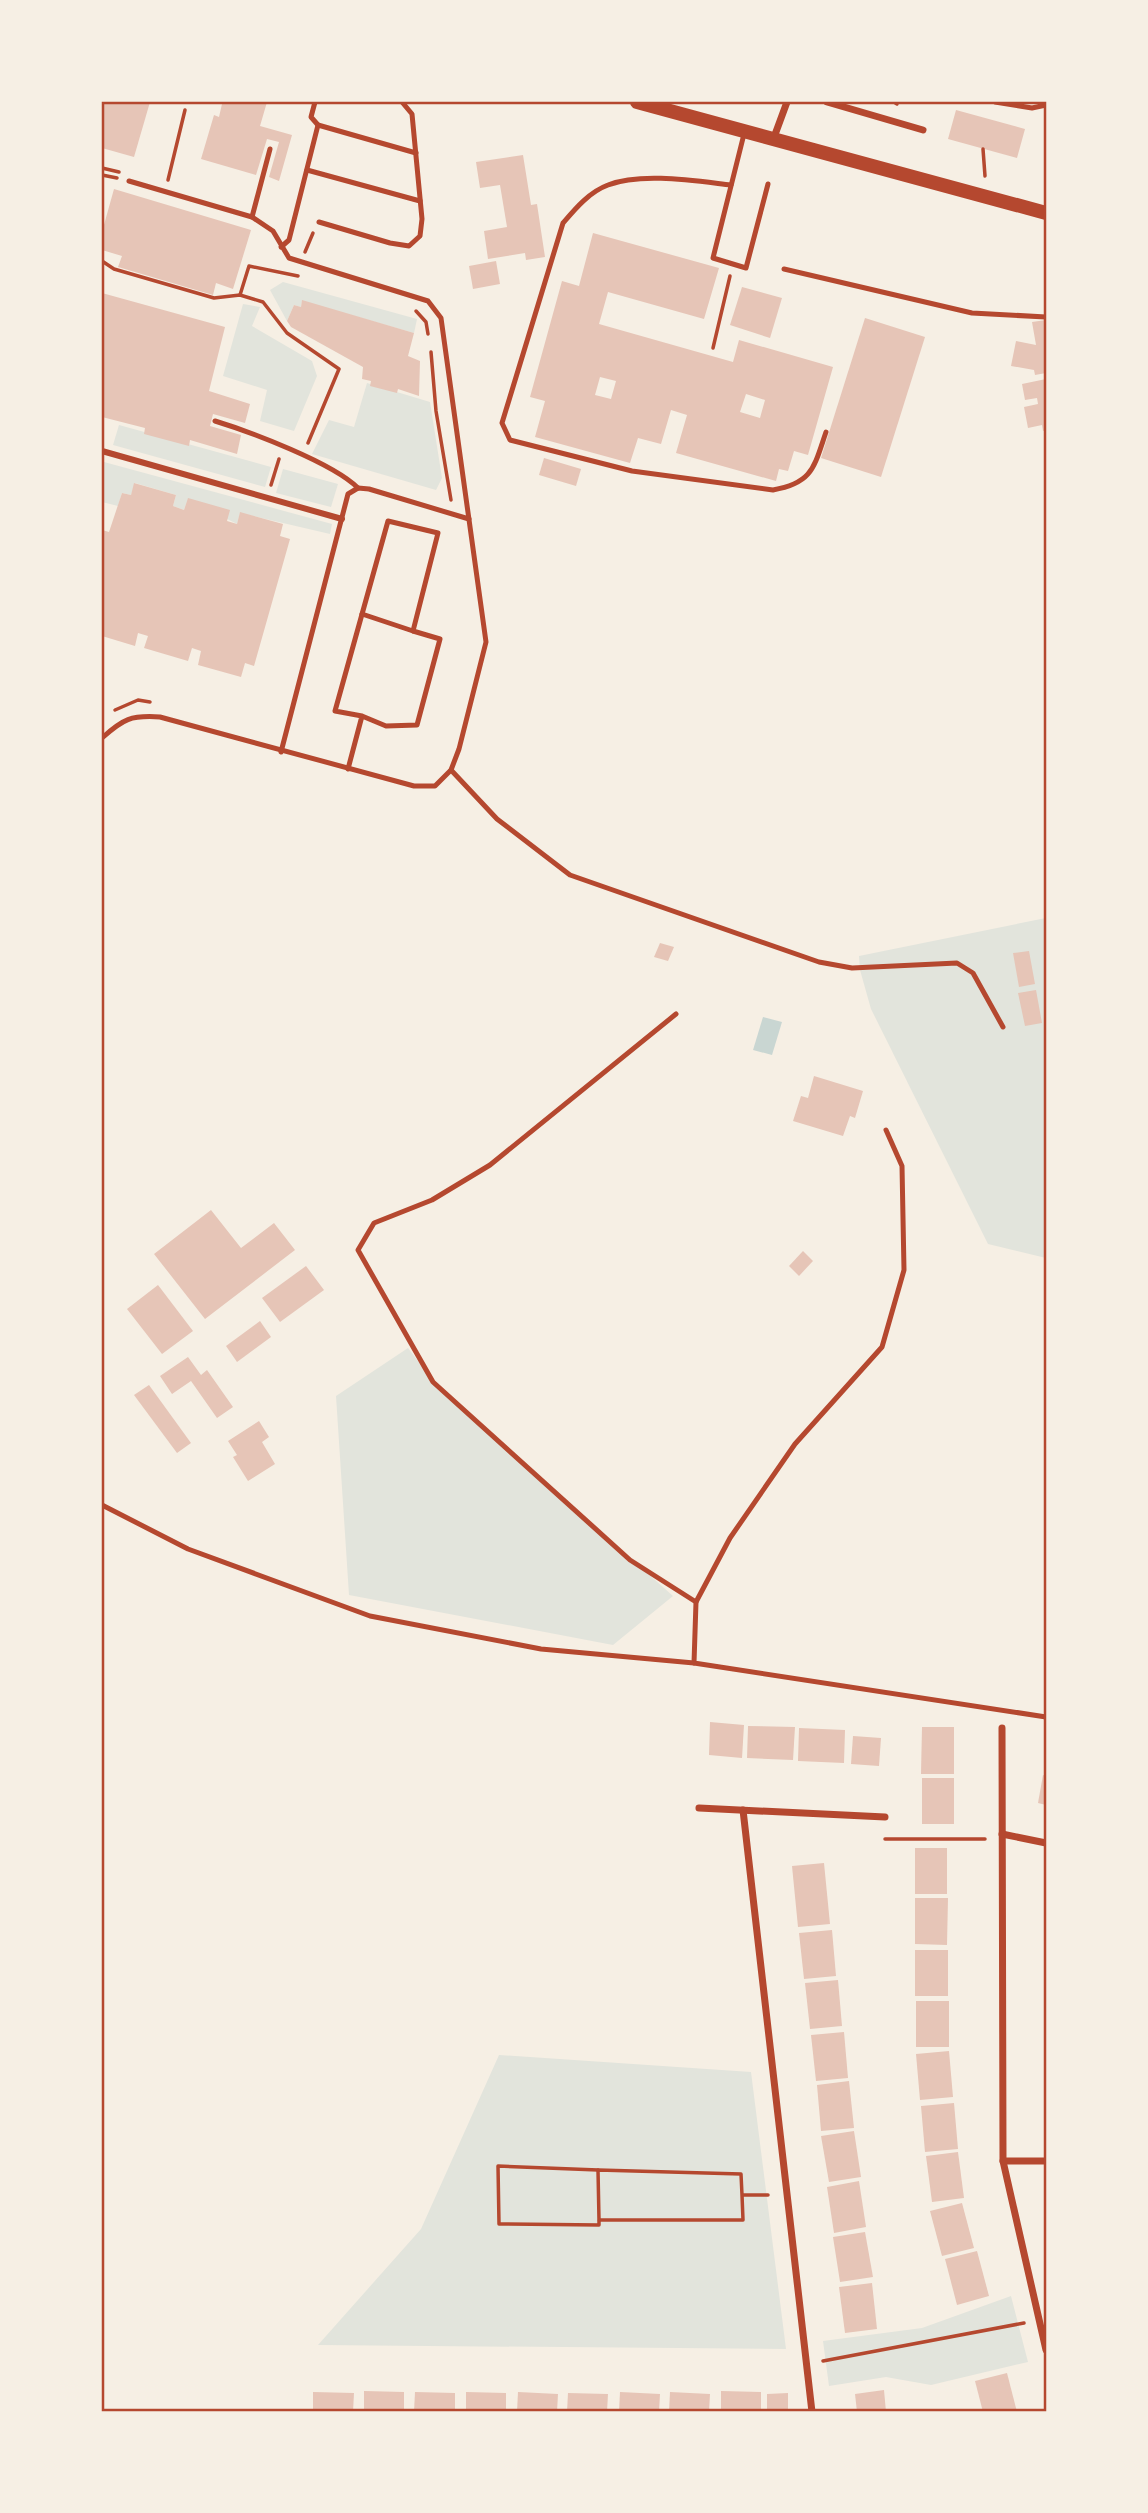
<svg xmlns="http://www.w3.org/2000/svg" width="1148" height="2513" viewBox="0 0 1148 2513" font-family="Figtree,sans-serif">
<rect width="100%" height="100%" fill="#f6efe4"/>
<!-- green -->
<g fill="#e2e4dc">
<path d="M283 282 417 319 414 333 302 301 301 307 294 305 287 321 270 290Z"/>
<path d="M243 304 260 307 252 326 312 361 317 376 294 431 260 421 267 390 223 376Z"/>
<path d="M367 383 430 402 442 478 436 490 312 454 329 420 354 427Z"/>
<path d="M119 425 271 467 265 487 113 445Z"/>
<path d="M104 462 332 524 330 534 240 513 237 524 188 499 184 510 173 506 176 495 135 483 131 495 122 493 118 506 102 502Z"/>
<path d="M283 469 338 484 331 507 276 493Z"/>
<path d="M1046 918V1258L988 1244 871 1009 860 970 859 956Z"/>
<path d="M408 1348 436 1385 673 1596 613 1645 349 1595 336 1396Z"/>
<path d="M499 2055 751 2072 786 2349 318 2345 421 2229Z"/>
<path d="M1011 2296 1028 2362 931 2385 886 2377 829 2386 823 2341 922 2328Z"/>
</g>
<!-- water -->
<path fill="#c9d6d2" d="M763 1017 782 1022 772 1055 753 1050Z"/>
<!-- building -->
<g fill="#e6c5b7" fill-rule="evenodd">
<path d="M102 102H150L134 157 102 148Z"/>
<path d="M215 102H267L260 126 292 135 279 181 269 177 279 142 267 139 256 175 201 159 214 115 219 117 222 104Z"/>
<path d="M956 110 1025 129 1017 158 948 139Z"/>
<path d="M523 155 531 205 537 204 545 257 526 260 525 253 488 259 484 231 507 227 500 185 480 188 476 162Z"/>
<path d="M114 189 251 230 233 289 216 283 213 295 118 267 122 256 102 250V232Z"/>
<path d="M593 233 719 268 704 319 608 292 599 324 733 362 739 340 833 367 808 455 794 451 788 471 779 469 776 481 676 453 687 415 671 410 661 444 638 438 630 463 535 437 545 401 530 397 562 281 579 286ZM600 377 616 381 611 399 595 395ZM746 394 765 400 760 418 740 412Z"/>
<path d="M496 261 500 284 473 289 469 266Z"/>
<path d="M742 287 782 298 770 338 730 325Z"/>
<path d="M102 293 225 327 209 391 250 404 245 423 213 414 210 426 241 435 237 454 190 440 189 446 144 434 145 428 102 417Z"/>
<path d="M302 300 414 333 408 356 420 361 419 396 398 389 397 393 370 386 371 381 362 379 363 367 291 327 287 321 294 305 301 307Z"/>
<path d="M865 318 925 337 881 477 821 458Z"/>
<path d="M1046 320V373L1035 375 1034 370 1011 366 1016 341 1036 345 1032 322Z"/>
<path d="M1046 379V430L1043 431 1042 425 1028 428 1024 407 1038 404 1037 398 1025 400 1022 384Z"/>
<path d="M544 458 581 469 576 486 539 475Z"/>
<path d="M134 483 176 495 173 506 184 510 188 498 230 510 227 521 237 524 240 512 283 524 280 536 290 539 254 666 245 663 241 677 198 665 201 651 192 648 188 661 144 648 148 636 138 633 135 646 102 636V530L109 532 122 493 131 495Z"/>
<path d="M660 943 674 947 668 961 654 957Z"/>
<path d="M1029 951 1035 984 1019 987 1013 953Z"/>
<path d="M1036 990 1042 1023 1025 1026 1018 993Z"/>
<path d="M814 1076 863 1091 855 1118 850 1116 843 1136 793 1121 801 1096 808 1098Z"/>
<path d="M211 1210 241 1248 274 1223 295 1250 205 1319 154 1254Z"/>
<path d="M803 1251 813 1261 799 1276 789 1266Z"/>
<path d="M306 1266 324 1290 280 1322 262 1298Z"/>
<path d="M158 1285 193 1331 162 1354 127 1309Z"/>
<path d="M260 1321 271 1337 237 1362 226 1346Z"/>
<path d="M188 1357 201 1375 207 1370 233 1407 217 1418 191 1381 172 1394 160 1376Z"/>
<path d="M149 1385 191 1443 177 1453 134 1395Z"/>
<path d="M259 1421 269 1437 262 1442 275 1464 248 1481 233 1457 237 1455 228 1441Z"/>
<path d="M710 1722 744 1725 742 1758 709 1755Z"/>
<path d="M748 1726 795 1727 793 1760 747 1758Z"/>
<path d="M922 1727H954V1774H921Z"/>
<path d="M799 1728 845 1730 844 1763 798 1761Z"/>
<path d="M853 1736 881 1738 879 1766 851 1764Z"/>
<path d="M1043 1775 1046 1776V1805L1038 1803Z"/>
<rect x="922" y="1778" width="32" height="46"/>
<rect x="915" y="1848" width="32" height="46"/>
<path d="M824 1863 830 1924 798 1927 792 1866Z"/>
<path d="M915 1898H948L947 1945 915 1944Z"/>
<rect x="1044" y="1906" width="2" height="46"/>
<path d="M832 1930 836 1976 804 1979 799 1933Z"/>
<rect x="915" y="1950" width="33" height="46"/>
<path d="M838 1980 842 2026 810 2029 805 1983Z"/>
<rect x="916" y="2001" width="33" height="46"/>
<path d="M844 2032 848 2078 816 2081 811 2035Z"/>
<path d="M949 2051 953 2097 920 2100 916 2054Z"/>
<path d="M849 2081 854 2128 821 2131 817 2085Z"/>
<path d="M954 2103 958 2149 925 2152 921 2106Z"/>
<path d="M854 2131 861 2177 829 2182 821 2136Z"/>
<path d="M958 2152 964 2198 932 2202 926 2156Z"/>
<path d="M859 2181 866 2227 834 2233 827 2187Z"/>
<path d="M962 2203 974 2248 942 2256 930 2211Z"/>
<path d="M865 2232 873 2277 840 2282 833 2237Z"/>
<path d="M977 2251 989 2296 957 2305 945 2259Z"/>
<path d="M872 2283 877 2329 845 2333 839 2287Z"/>
<path d="M1007 2373 1017 2412H983L975 2381Z"/>
<path d="M884 2390 886 2412H857L855 2394Z"/>
<path d="M364 2391 404 2392V2412H364Z"/>
<path d="M721 2391 761 2392V2412H721Z"/>
<path d="M313 2392 354 2393 353 2412H313Z"/>
<path d="M415 2392 455 2393V2412H414Z"/>
<path d="M466 2392 506 2393V2412H466Z"/>
<path d="M518 2392 558 2394 557 2412H517Z"/>
<path d="M620 2392 660 2394 659 2412H619Z"/>
<path d="M670 2392 710 2394 709 2412H669Z"/>
<path d="M568 2393 608 2394 607 2412H567Z"/>
<path d="M788 2393V2412H767V2394Z"/>
</g>
<g fill="none" stroke-linecap="round" stroke-linejoin="round">
<!-- path -->
<g stroke="#b5482f" stroke-width="3.5">
<path d="M894 102 897 104"/>
<path d="M983 149 985 176"/>
<path d="M102 168 119 172"/>
<path d="M102 175 117 178"/>
<path d="M168 180 185 110"/>
<path d="M305 252 313 233"/>
<path d="M102 261 114 269 214 298 240 295 263 302 287 333 339 369 308 443"/>
<path d="M240 295 249 266 298 276"/>
<path d="M416 311 426 322 428 334"/>
<path d="M713 348 730 276"/>
<path d="M431 352 436 411 451 500"/>
<path d="M271 485 279 459"/>
<path d="M115 710 138 700 150 702"/>
<path d="M885 1839H985"/>
<path d="M598 2170 498 2166 499 2224 599 2225V2221"/>
<path d="M742 2195 743 2220H599L598 2170 741 2174 742 2195H768"/>
<path d="M823 2361 1024 2323"/>
</g>
<!-- service -->
<g stroke="#b5482f" stroke-width="5">
<path d="M315 102 311 117 318 125 416 153"/>
<path d="M995 102 1032 108 1046 105"/>
<path d="M744 134 713 258 746 268 768 184"/>
<path d="M307 170 420 201"/>
<path d="M129 181 252 217"/>
<path d="M731 185C696 181 641 172 608 185 589 192 575 209 563 223L502 423 510 440 632 471 773 490C813 483 814 467 826 432"/>
<path d="M319 222 390 243 409 246 420 236 422 219 412 114 402 102"/>
<path d="M281 247 289 240 318 125"/>
<path d="M784 269 972 313 1046 317"/>
<path d="M215 421C251 432 333 463 358 488"/>
<path d="M362 614 413 631"/>
<path d="M102 738C123 719 131 715 160 717L414 786H435L451 770 459 749 486 642 441 318 428 301 289 258 273 231 252 217 270 149"/>
<path d="M281 752 348 494 358 488 369 489 469 519"/>
<path d="M348 769 362 716 335 711 388 521 438 533 413 631 440 639 417 725 386 726 362 716"/>
<path d="M451 770 497 819 570 875 819 962 852 968 957 963 973 973 1003 1027"/>
<path d="M676 1014 490 1165 432 1200 374 1223 358 1250 433 1382 630 1560 696 1602 694 1663 1046 1717"/>
<path d="M102 1505 188 1549 370 1616 541 1649 694 1663"/>
<path d="M696 1602 730 1538 795 1444 882 1347 904 1270 902 1166 886 1130"/>
</g>
<!-- pedestrian -->
<path stroke="#b5482f" stroke-width="6" d="M102 451 342 519"/>
<!-- minor -->
<g stroke="#b5482f" stroke-width="7">
<path d="M827 102 923 130"/>
<path d="M773 140 787 102"/>
<path d="M1002 1728 1003 2161 1046 2350"/>
<path d="M699 1808 885 1817"/>
<path d="M743 1810 812 2412"/>
<path d="M1002 1834 1046 1843"/>
<path d="M1003 2161H1046"/>
</g>
<!-- secondary -->
<path stroke="#b5482f" stroke-width="14" d="M637 102 1046 213"/>
</g>
<!-- border -->
<rect width="1148" height="2513" fill="none" stroke="#f6efe4" stroke-width="206"/>
<rect x="103" y="103" width="942" height="2307" fill="none" stroke="#b5482f" stroke-width="2.5"/>
</svg>
